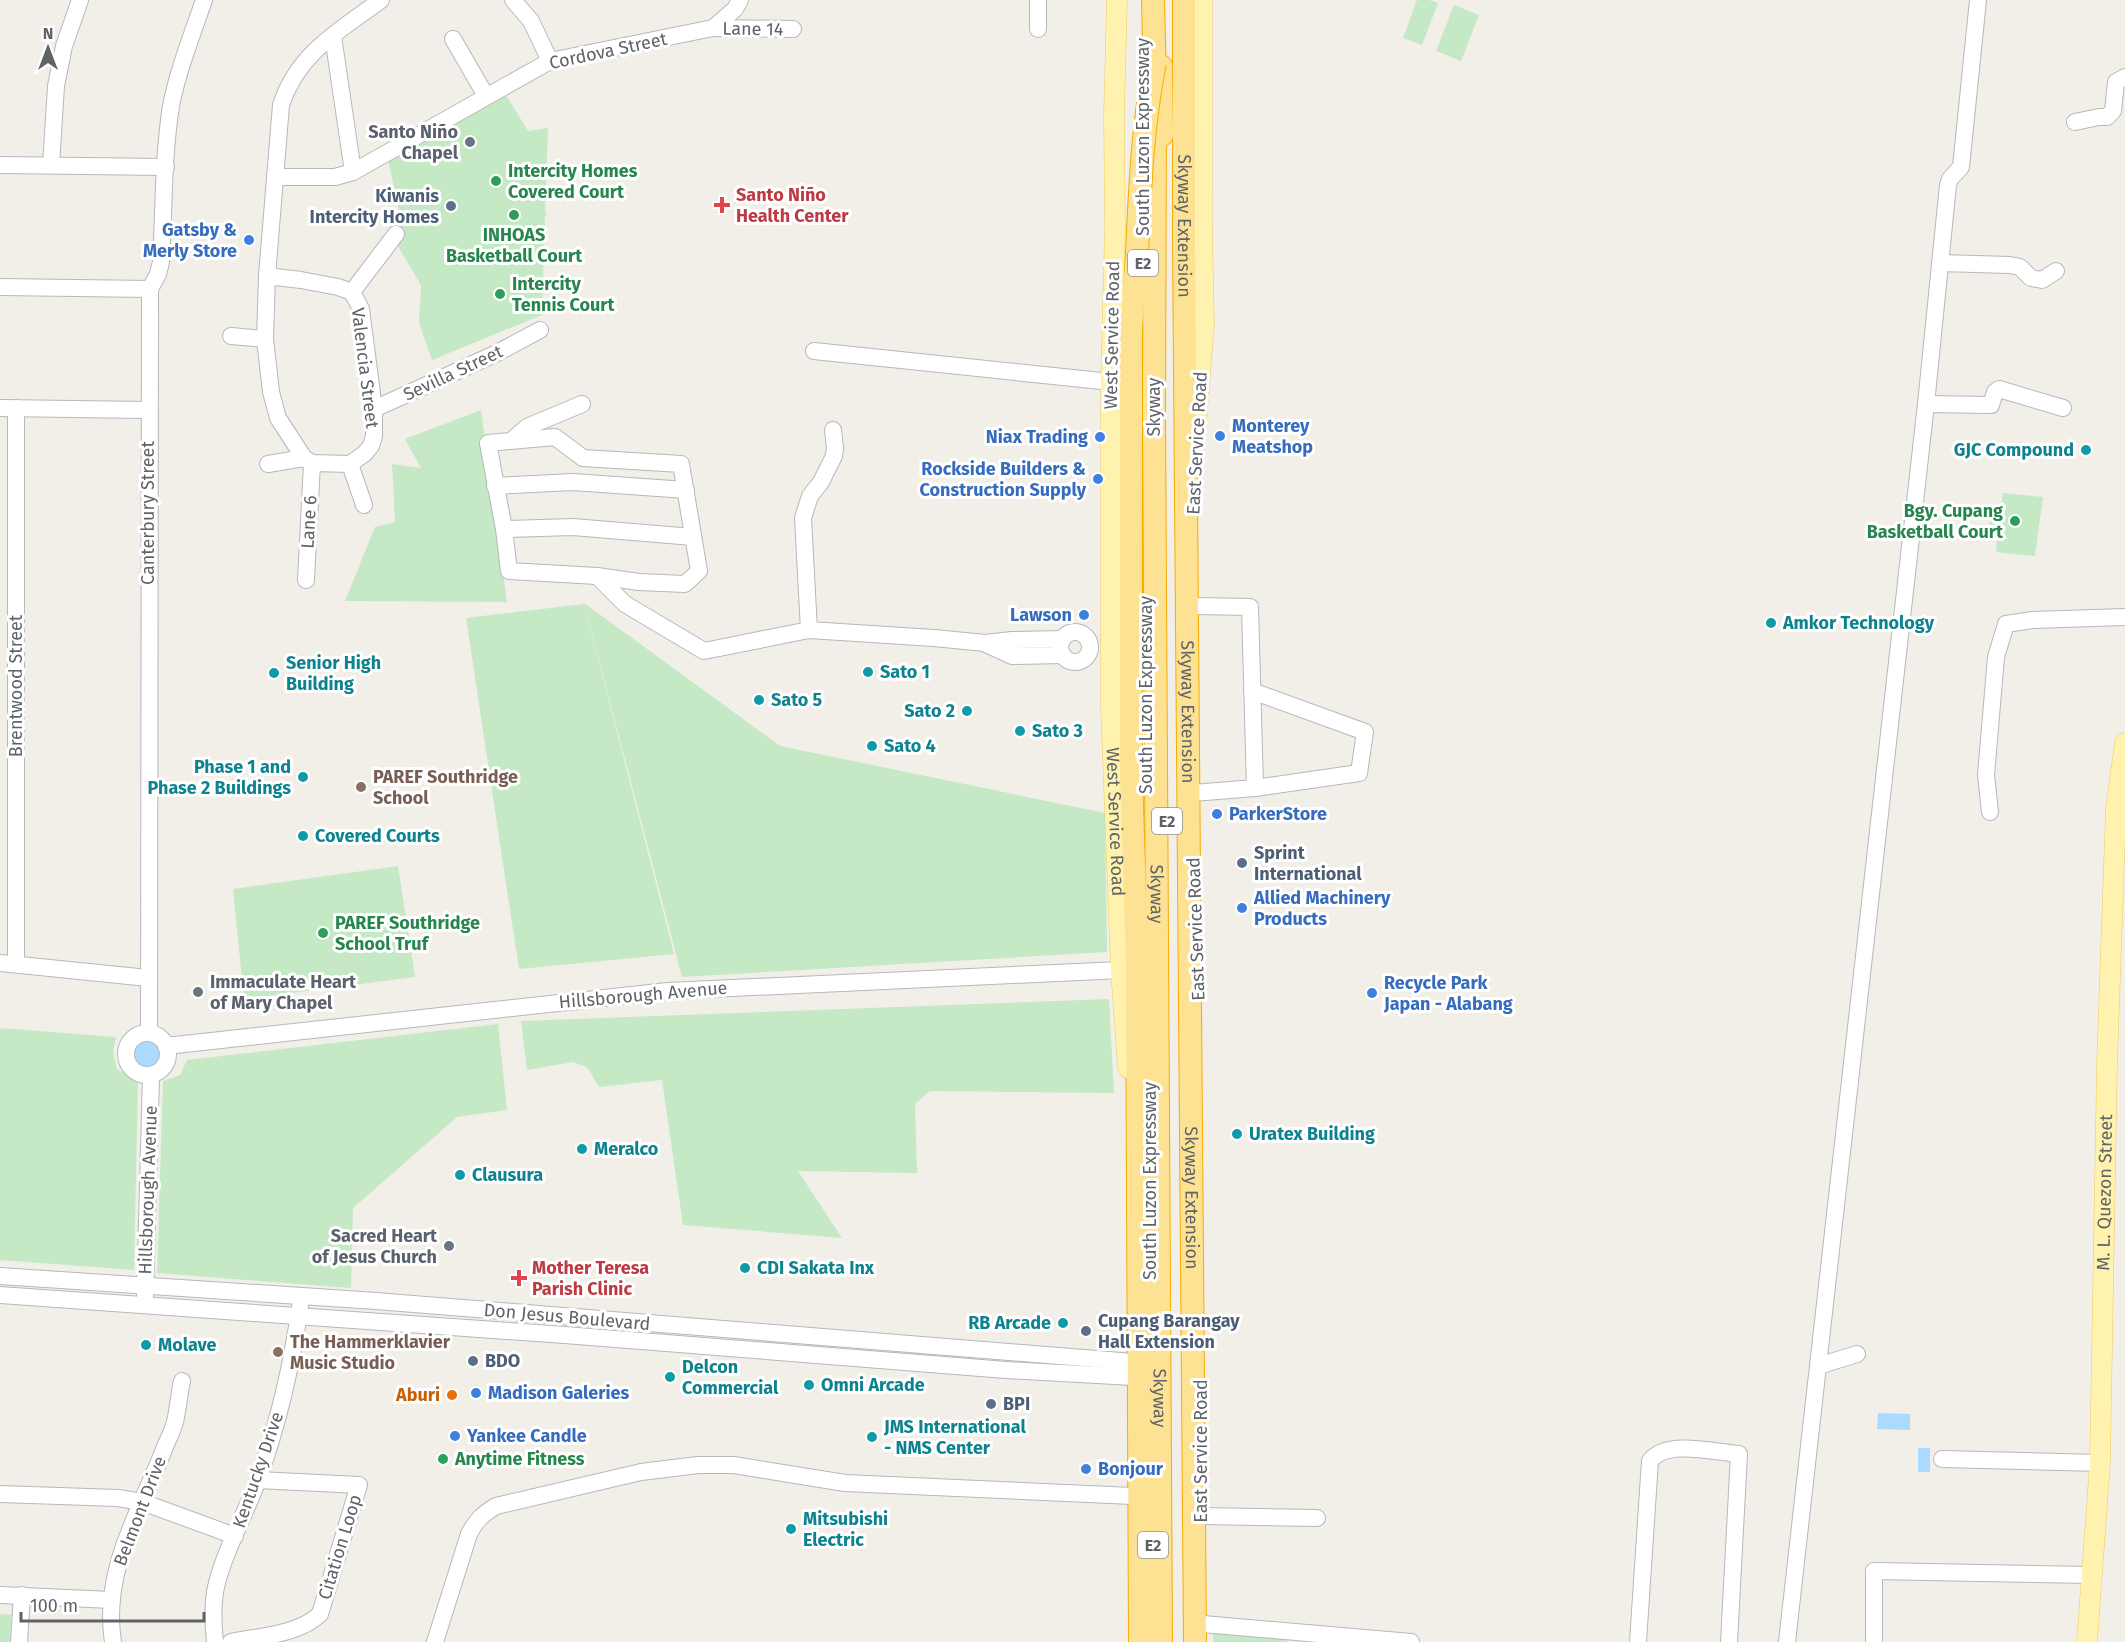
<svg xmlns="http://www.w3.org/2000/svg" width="2125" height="1642" viewBox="0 0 2125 1642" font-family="'Fira Sans',sans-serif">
<rect width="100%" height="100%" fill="#f1efe8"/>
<!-- green -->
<g fill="#c5e8c5">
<path d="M1417 0H1429L1438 3 1422 45 1403 38Z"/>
<path d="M1454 5 1479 15 1461 61 1436 51Z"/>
<path d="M504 92 528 131 548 128 545 212 547 215 545 216 542 315 432 360 419 323 421 285 398 246 401 220 387 155Z"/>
<path d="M481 410 507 602 345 601 375 527 395 522 392 464 421 468 405 439Z"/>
<path d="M2003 493 2043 497 2035 556 1996 552 1998 530 1989 529 1991 512 2000 513Z"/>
<path d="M584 603 780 746 1105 813 1107 952 682 977Z"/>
<path d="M584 604 674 954 519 969 466 618Z"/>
<path d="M398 866 415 977 244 999 233 889Z"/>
<path d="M1109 999 1114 1093 930 1091 915 1104 917 1173 798 1171 842 1238 683 1225 662 1080 599 1087 587 1067 573 1062 527 1070 521 1021Z"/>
<path d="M498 1024 507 1110 457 1117 353 1208 351 1288 157 1273 163 1081 180 1075 187 1060Z"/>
<path d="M0 1028 116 1037 113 1052 117 1069 138 1081 134 1270 0 1260Z"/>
<path d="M0 1614 11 1615 10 1642H0Z"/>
<path d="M1213 1633 1287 1639V1642H1213Z"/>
</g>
<!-- water -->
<g fill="#aadaff">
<circle cx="147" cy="1054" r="16"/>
<path d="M1878 1413 1910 1414V1430L1877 1429Z"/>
<rect x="1918" y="1448" width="12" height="24"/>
</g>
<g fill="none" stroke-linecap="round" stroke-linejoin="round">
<defs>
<g id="minor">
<path d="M513 0 531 21 550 61"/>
<path d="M713 28 793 29"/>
<path d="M1038 29V0"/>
<path d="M333 36 353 172"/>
<path d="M453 39 486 96"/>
<path d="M2075 122 2099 117H2107L2113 111 2116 82 2125 77"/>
<path d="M0 165 166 167"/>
<path d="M51 165 56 86 64 46 80 0"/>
<path d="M275 177H335L353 172 550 61 713 28 735 9 740 0"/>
<path d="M1940 263 2010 265 2020 267 2031 278 2042 280 2056 271"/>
<path d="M267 276 301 280 338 287 352 292 361 309 374 409V436L371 446 364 454 350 464 312 463 304 458 278 418 271 392 265 339 267 276 281 105C298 53 339 31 381 0"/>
<path d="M0 287 150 289"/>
<path d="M352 292 396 234"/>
<path d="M231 336 265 339"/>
<path d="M814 351 1111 382"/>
<path d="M1926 404 1991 405 1995 392 1999 389 2063 408"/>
<path d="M0 408 148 410"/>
<path d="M16 408V964"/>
<path d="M374 409 497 353 540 330"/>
<path d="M555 437 583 458 681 464 699 571 685 584 639 582 597 576 509 571 504 529 488 443Z"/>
<path d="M511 441 527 427 582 404"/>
<path d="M268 464 304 458"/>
<path d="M350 464 364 505"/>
<path d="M495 486 573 482 686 490"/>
<path d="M504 529 573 527 693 537"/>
<path d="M597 576 625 604 704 651 809 630 934 638 985 643 1012 640 1063 639"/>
<path d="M306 580 312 463"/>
<path d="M1194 606 1250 607 1255 788"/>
<path d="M809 630 803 518 810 496 821 482 834 456 835 448 833 430"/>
<circle cx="1075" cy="647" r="15"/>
<path d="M986 644 1012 656 1063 655"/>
<path d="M1193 793 1255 788 1359 773 1365 732 1252 691"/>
<path d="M1990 812 1986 775 1996 657 2006 624 2033 620 2125 617"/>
<path d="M0 963 148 978"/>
<circle cx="147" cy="1054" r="21"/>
<path d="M149 1033 150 289 158 274 161 262C164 210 163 157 171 106 178 70 192 35 204 0"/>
<path d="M166 1046 668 991 1121 970"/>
<path d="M0 1276 376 1301 1133 1362"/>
<path d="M0 1295 565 1335 1006 1370 1133 1377"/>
<path d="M145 1296 151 1075"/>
<path d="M1818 1366 1857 1354"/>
<path d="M1942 1459 2100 1463"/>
<path d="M0 1494 118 1498 142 1502 235 1536"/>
<path d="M1201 1516 1317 1518"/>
<path d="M0 1595 112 1600"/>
<path d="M1203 1624 1411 1642"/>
<path d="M19 1642 22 1595"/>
<path d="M113 1642C102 1573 138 1514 163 1452 166 1443 172 1433 175 1422 178 1409 179 1395 182 1381"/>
<path d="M215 1642C213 1623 212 1605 216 1587 224 1552 245 1515 258 1480 278 1424 292 1365 300 1306"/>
<path d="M231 1642C260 1636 298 1635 320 1614L359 1485 258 1480"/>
<path d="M435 1642 469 1534C476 1520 483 1514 496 1506L641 1472 698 1465H734L845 1483 1133 1496"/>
<path d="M1638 1642 1650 1461C1666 1439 1714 1452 1739 1454L1729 1642"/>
<path d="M1787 1642 1926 404 1948 185 1950 179 1961 167 1978 0"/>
<path d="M1874 1642V1571L2092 1575"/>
</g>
<g id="major">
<path id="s1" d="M1117 0 1114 114 1115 229 1111 382V707L1121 970 1128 1068"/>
<path d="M1194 448 1204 325 1202 228V0"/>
<path id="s2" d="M2087 1642 2100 1463 2107 1064 2116 808 2125 743"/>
</g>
<g id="highway">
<path d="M1153 0 1155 82"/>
<path id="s3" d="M1184 0V239L1195 1642"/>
<path d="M1161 66 1162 135"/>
<path id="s4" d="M1155 118 1154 415 1161 1642"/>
<path d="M1137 254 1131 328V773L1137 964 1140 1642"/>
</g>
</defs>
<!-- minor casing -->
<use href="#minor" stroke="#b5b8bc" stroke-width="18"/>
<!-- major casing -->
<use href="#major" stroke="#f2c960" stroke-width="21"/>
<!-- highway casing -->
<use href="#highway" stroke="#f9ab00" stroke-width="24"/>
<!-- minor -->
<use href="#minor" stroke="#fff" stroke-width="16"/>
<!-- major -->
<use href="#major" stroke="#fff2af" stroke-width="20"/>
<!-- highway -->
<use href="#highway" stroke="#fde293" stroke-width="22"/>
<defs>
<path id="highway-bridge" d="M1137 254C1140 189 1142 127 1155 63"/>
</defs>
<!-- highway-bridge casing -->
<use href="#highway-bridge" stroke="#f9ab00" stroke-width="24" stroke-linecap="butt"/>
<!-- highway-bridge -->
<use href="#highway-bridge" stroke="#fde293" stroke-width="22"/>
</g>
<!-- markers -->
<g fill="#6b7280" stroke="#fff" stroke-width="2">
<circle cx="470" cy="142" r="6"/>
<circle cx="198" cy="992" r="6"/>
<circle cx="449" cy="1246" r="6"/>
</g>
<g fill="#2e9e5b" stroke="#fff" stroke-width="2">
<circle cx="496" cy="181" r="6"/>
<circle cx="514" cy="215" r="6"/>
<circle cx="500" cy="294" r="6"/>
<circle cx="2015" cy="521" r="6"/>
<circle cx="323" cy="933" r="6"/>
<circle cx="443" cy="1459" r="6"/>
</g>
<g fill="#e0444e" stroke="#fff" stroke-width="2">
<path d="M719 196h6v6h6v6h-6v6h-6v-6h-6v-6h6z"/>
<path d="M516 1269h6v6h6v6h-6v6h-6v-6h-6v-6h6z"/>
</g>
<g fill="#5c6f8a" stroke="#fff" stroke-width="2">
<circle cx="451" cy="206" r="6"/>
<circle cx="1242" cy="863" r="6"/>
<circle cx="1086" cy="1331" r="6"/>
<circle cx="473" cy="1361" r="6"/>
<circle cx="991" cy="1404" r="6"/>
</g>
<g fill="#3f7fe0" stroke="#fff" stroke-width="2">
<circle cx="249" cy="240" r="6"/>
<circle cx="1220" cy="436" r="6"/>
<circle cx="1100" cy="437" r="6"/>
<circle cx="1098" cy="479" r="6"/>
<circle cx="1084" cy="615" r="6"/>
<circle cx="1217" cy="814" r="6"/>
<circle cx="1242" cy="908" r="6"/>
<circle cx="1372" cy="993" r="6"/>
<circle cx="476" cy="1393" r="6"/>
<circle cx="455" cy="1436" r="6"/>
<circle cx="1086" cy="1469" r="6"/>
</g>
<g fill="#0f9aa8" stroke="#fff" stroke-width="2">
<circle cx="2086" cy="450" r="6"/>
<circle cx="1771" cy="623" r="6"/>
<circle cx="868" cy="672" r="6"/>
<circle cx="274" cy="673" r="6"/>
<circle cx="759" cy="700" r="6"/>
<circle cx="967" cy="711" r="6"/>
<circle cx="1020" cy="731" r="6"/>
<circle cx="872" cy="746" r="6"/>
<circle cx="303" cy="777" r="6"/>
<circle cx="303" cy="836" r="6"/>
<circle cx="1237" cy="1134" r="6"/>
<circle cx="582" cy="1149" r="6"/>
<circle cx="460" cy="1175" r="6"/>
<circle cx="745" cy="1268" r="6"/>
<circle cx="1063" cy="1323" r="6"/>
<circle cx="146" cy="1345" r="6"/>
<circle cx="670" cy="1377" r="6"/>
<circle cx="809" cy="1385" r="6"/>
<circle cx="872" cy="1437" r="6"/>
<circle cx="791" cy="1529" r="6"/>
</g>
<g fill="#8d6e63" stroke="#fff" stroke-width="2">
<circle cx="361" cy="787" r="6"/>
<circle cx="278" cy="1352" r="6"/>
</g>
<circle fill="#e8710a" stroke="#fff" stroke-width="2" cx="452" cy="1395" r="6"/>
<g text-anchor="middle" stroke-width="6" stroke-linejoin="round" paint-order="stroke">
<!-- shield labels -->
<g fill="#fff" stroke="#8f9295" stroke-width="1.5">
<rect x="1128" y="250" width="30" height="26" rx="4.5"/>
<rect x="1152" y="808" width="30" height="26" rx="4.5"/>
<rect x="1138" y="1532" width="30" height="26" rx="4.5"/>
</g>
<g font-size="16" font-weight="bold" fill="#5f6368">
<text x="1143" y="269">E2</text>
<text x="1167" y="827">E2</text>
<text x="1153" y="1551">E2</text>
</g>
<!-- street labels -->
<g font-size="18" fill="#5f6368" stroke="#fff">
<text transform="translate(753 29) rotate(1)" y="6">Lane 14</text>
<text transform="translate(608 51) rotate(-12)" y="6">Cordova Street</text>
<text transform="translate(1143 137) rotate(-90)" y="6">South Luzon Expressway</text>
<text dy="6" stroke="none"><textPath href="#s3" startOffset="226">Skyway Extension</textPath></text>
<text transform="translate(1112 335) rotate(-89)" y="6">West Service Road</text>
<text transform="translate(365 368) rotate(83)" y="6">Valencia Street</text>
<text transform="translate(453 373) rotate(-25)" y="6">Sevilla Street</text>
<text transform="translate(1154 407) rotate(-90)" y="6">Skyway</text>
<text transform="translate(1197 443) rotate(-87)" y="6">East Service Road</text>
<text transform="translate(148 513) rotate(-90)" y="6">Canterbury Street</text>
<text transform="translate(309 522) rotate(-87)" y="6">Lane 6</text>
<text transform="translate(16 686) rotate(-90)" y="6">Brentwood Street</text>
<text transform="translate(1146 695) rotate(-90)" y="6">South Luzon Expressway</text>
<text dy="6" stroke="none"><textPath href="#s3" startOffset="712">Skyway Extension</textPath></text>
<text dy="6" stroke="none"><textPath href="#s1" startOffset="822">West Service Road</textPath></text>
<text dy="6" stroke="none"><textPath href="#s4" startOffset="776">Skyway</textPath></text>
<text transform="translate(1196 929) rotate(-92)" y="6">East Service Road</text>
<text transform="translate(643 995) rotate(-5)" y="6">Hillsborough Avenue</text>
<text transform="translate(1150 1181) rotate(-90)" y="6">South Luzon Expressway</text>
<text transform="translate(148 1190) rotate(-88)" y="6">Hillsborough Avenue</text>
<text dy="6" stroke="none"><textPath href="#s2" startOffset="450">M. L. Quezon Street</textPath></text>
<text dy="6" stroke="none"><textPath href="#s3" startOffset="1198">Skyway Extension</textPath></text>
<text transform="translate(567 1317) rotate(5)" y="6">Don Jesus Boulevard</text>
<text dy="6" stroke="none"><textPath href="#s4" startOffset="1280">Skyway</textPath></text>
<text transform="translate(1201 1451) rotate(-90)" y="6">East Service Road</text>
<text transform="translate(258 1470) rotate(-71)" y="6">Kentucky Drive</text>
<text transform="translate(140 1511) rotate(-69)" y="6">Belmont Drive</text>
<text transform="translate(340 1547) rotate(-73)" y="6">Citation Loop</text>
</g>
<!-- worship labels -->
<g font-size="18" font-weight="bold" fill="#5b616d" stroke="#fff" text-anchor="end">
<text x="458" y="138">Santo Niño<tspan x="458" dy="21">Chapel</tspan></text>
<text x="210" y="988" text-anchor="start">Immaculate Heart<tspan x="210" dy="21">of Mary Chapel</tspan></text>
<text x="437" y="1242">Sacred Heart<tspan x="437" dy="21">of Jesus Church</tspan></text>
</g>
<!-- leisure labels -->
<g font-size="18" font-weight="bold" fill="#27864d" stroke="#fff" text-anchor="start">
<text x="508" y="177">Intercity Homes<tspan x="508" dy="21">Covered Court</tspan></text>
<text x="514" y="241" text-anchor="middle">INHOAS<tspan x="514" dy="21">Basketball Court</tspan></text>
<text x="512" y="290">Intercity<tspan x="512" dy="21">Tennis Court</tspan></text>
<text x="2003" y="517" text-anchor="end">Bgy. Cupang<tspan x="2003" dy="21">Basketball Court</tspan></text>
<text x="335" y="929">PAREF Southridge<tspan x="335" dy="21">School Truf</tspan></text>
<text x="455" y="1465">Anytime Fitness</text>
</g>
<!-- health labels -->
<g font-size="18" font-weight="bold" fill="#be3a42" stroke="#fff" text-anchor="start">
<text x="736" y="201">Santo Niño<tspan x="736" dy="21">Health Center</tspan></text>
<text x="532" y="1274">Mother Teresa<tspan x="532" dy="21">Parish Clinic</tspan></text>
</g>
<!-- service labels -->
<g font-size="18" font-weight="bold" fill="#4e5e75" stroke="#fff" text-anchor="start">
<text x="439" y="202" text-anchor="end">Kiwanis<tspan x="439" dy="21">Intercity Homes</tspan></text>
<text x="1254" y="859">Sprint<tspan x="1254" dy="21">International</tspan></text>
<text x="1098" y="1327">Cupang Barangay<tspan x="1098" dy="21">Hall Extension</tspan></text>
<text x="485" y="1367">BDO</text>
<text x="1003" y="1410">BPI</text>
</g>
<!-- shop labels -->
<g font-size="18" font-weight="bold" fill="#366cbe" stroke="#fff" text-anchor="start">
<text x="237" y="236" text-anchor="end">Gatsby &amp;<tspan x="237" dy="21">Merly Store</tspan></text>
<text x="1232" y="432">Monterey<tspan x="1232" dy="21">Meatshop</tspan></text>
<text x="1088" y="443" text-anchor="end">Niax Trading</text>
<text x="1086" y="475" text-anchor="end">Rockside Builders &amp;<tspan x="1086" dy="21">Construction Supply</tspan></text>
<text x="1072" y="621" text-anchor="end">Lawson</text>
<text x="1229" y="820">ParkerStore</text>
<text x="1254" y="904">Allied Machinery<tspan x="1254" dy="21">Products</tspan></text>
<text x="1384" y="989">Recycle Park<tspan x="1384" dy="21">Japan - Alabang</tspan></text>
<text x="488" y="1399">Madison Galeries</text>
<text x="467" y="1442">Yankee Candle</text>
<text x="1098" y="1475">Bonjour</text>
</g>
<!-- culture labels -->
<g font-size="18" font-weight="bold" fill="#0d838f" stroke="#fff" text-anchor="start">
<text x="2074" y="456" text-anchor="end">GJC Compound</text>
<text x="1783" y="629">Amkor Technology</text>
<text x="286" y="669">Senior High<tspan x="286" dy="21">Building</tspan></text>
<text x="880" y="678">Sato 1</text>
<text x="771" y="706">Sato 5</text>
<text x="955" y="717" text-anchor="end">Sato 2</text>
<text x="1032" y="737">Sato 3</text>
<text x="884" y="752">Sato 4</text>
<text x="291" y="773" text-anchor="end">Phase 1 and<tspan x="291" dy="21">Phase 2 Buildings</tspan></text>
<text x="315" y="842">Covered Courts</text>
<text x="1249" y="1140">Uratex Building</text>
<text x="594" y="1155">Meralco</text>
<text x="472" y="1181">Clausura</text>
<text x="757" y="1274">CDI Sakata Inx</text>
<text x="1051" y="1329" text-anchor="end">RB Arcade</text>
<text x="158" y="1351">Molave</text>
<text x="682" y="1373">Delcon<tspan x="682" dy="21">Commercial</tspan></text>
<text x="821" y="1391">Omni Arcade</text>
<text x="884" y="1433">JMS International<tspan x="884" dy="21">- NMS Center</tspan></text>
<text x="803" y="1525">Mitsubishi<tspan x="803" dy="21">Electric</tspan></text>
</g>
<!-- education labels -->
<g font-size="18" font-weight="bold" fill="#785e54" stroke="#fff" text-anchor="start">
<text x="373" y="783">PAREF Southridge<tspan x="373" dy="21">School</tspan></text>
<text x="290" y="1348">The Hammerklavier<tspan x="290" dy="21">Music Studio</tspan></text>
</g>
<!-- food labels -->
<g font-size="18" font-weight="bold" fill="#c56008" stroke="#fff" text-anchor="end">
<text x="440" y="1401">Aburi</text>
</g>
</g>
<!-- north arrow -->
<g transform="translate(48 48)" stroke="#ffffff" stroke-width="4.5" paint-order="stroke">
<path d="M0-4.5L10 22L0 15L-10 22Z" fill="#5f6368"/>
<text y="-9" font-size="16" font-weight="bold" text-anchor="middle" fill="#5f6368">N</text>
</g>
<!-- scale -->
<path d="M21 1612v9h183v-9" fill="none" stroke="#5f6368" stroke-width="3"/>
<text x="30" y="1612" font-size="18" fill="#5f6368" stroke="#ffffff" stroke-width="4.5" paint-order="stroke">100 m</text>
</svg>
